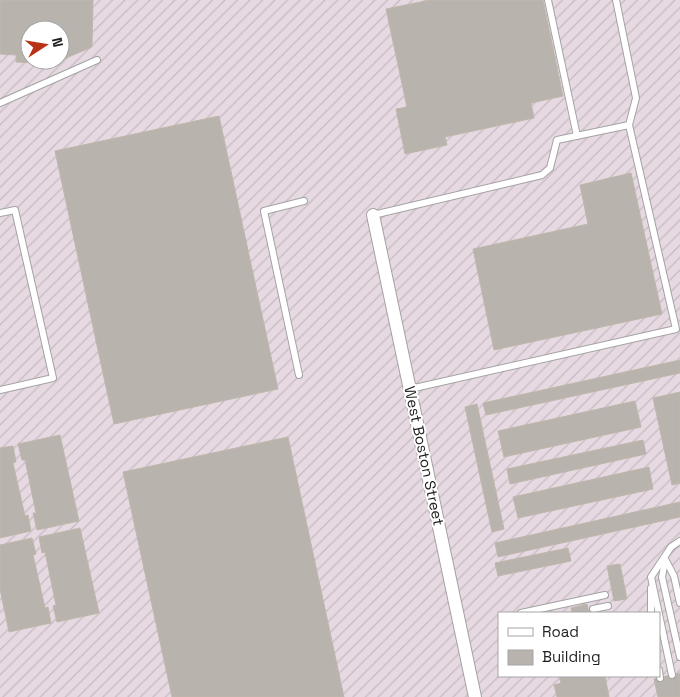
<svg xmlns="http://www.w3.org/2000/svg" width="680" height="697" viewBox="0 0 680 697" font-family="'Space Grotesk',sans-serif">
<defs>
<pattern id="industrial-furrows" width="10" height="10" patternUnits="userSpaceOnUse" patternTransform="scale(1.25)"><rect width="10" height="10" fill="#e7d9e2"/><path d="M-1 1l2-2M0 10L10 0M9 11l2-2" fill="none" stroke="#c6bac1"/></pattern>
</defs>
<rect width="100%" height="100%" fill="#efeee7"/>
<!-- industrial -->
<path fill="url(#industrial-furrows)" fill-rule="evenodd" d="M0 0H680V697H0ZM30 30H60V60H30ZM499 613H659V676H499Z"/>
<!-- building -->
<g fill="#b8b4ad" stroke="#bfb7ab" fill-rule="evenodd">
<path d="M0 0H93L92 47 52 64 16 62V55L0 54ZM30 30H60V60H30Z"/>
<path d="M430 0H543L563 96 531 103 534 118 445 137 447 145 405 154 396 109 407 107 386 9Z"/>
<path d="M219 116 278 389 114 424 55 151Z"/>
<path d="M631 173 662 314 494 350 473 249 588 224 580 185Z"/>
<path d="M680 360V373L486 415 483 403Z"/>
<path d="M680 392V483L672 485 653 398Z"/>
<path d="M635 401 641 427 504 457 498 431Z"/>
<path d="M477 404 504 529 492 532 465 407Z"/>
<path d="M60 435 79 521 37 530 33 513H36L25 460H22L18 444Z"/>
<path d="M288 437 344 697H172L123 472Z"/>
<path d="M643 440 646 454 510 484 507 469Z"/>
<path d="M13 446 16 462 13 463 25 516 28 515 31 531 0 538V448Z"/>
<path d="M649 467 653 489 518 518 513 497Z"/>
<path d="M680 502V517L498 557 495 543Z"/>
<path d="M80 528 99 613 57 622 53 606 56 605 45 552 42 553 39 537Z"/>
<path d="M32 538 36 554 33 555 45 608 48 607 51 623 9 632 0 589V545Z"/>
<path d="M568 548 571 561 498 576 495 563Z"/>
<path d="M620 564 627 599 614 601 607 566Z"/>
<path d="M587 604 589 613H572L571 608Z"/>
<path d="M680 673V697H658L654 679Z"/>
<path d="M559 676H605L609 697H557L554 685 561 683Z"/>
</g>
<g fill="none" stroke-linecap="round" stroke-linejoin="round">
<defs>
<g id="service">
<path d="M548 0 577 136"/>
<path d="M616 0 636 98 629 125"/>
<path d="M0 103 97 60"/>
<path d="M0 213 15 210 53 378 0 390"/>
<path d="M373 215 542 175 550 168 557 140 629 125 676 329 410 389"/>
<path d="M299 375 264 211 304 201"/>
<path d="M665 559 674 576 680 603"/>
<path d="M665 561 662 577 680 657"/>
<path d="M593 609 608 606"/>
<path d="M521 613 605 595"/>
<path d="M651 613V588"/>
<path d="M659 670 660 678"/>
<path d="M672 675 651 577 671 547 680 541"/>
</g>
<path id="minor" d="M373 215 475 697"/>
</defs>
<!-- service casing -->
<use href="#service" stroke="#a3a3a3" stroke-width="8"/>
<!-- minor casing -->
<use href="#minor" stroke="#a3a3a3" stroke-width="14"/>
<!-- service -->
<use href="#service" stroke="#fff" stroke-width="6"/>
<!-- minor -->
<use href="#minor" stroke="#fff" stroke-width="12"/>
</g>
<g text-anchor="middle" stroke-width="4" stroke-linejoin="round" paint-order="stroke">
<!-- street labels -->
<g font-size="15" fill="#1f1f1f" stroke="#fff">
<text transform="translate(424 456) rotate(78)" y="5">West Boston Street</text>
</g>
</g>
<!-- legend -->
<rect x="498" y="612" width="162" height="65" fill="#ffffff" stroke="#a5a5a5"/>
<rect x="508" y="628" width="25" height="8" fill="#ffffff" stroke="#a5a5a5"/>
<text x="542" y="637" font-size="15" fill="#1f1f1f">Road</text>
<rect x="508" y="650" width="25" height="15" fill="#b8b4ad" stroke="#a5a5a5"/>
<text x="542" y="662" font-size="15" fill="#1f1f1f">Building</text>
<!-- north arrow -->
<g transform="translate(45 45) rotate(78)"><circle r="24" fill="#ffffff" stroke="#a5a5a5"/>
<path d="M0-4L9 19L0 12L-9 19Z" fill="#b93216"/>
<text y="-8" font-size="14" font-weight="bold" text-anchor="middle" fill="#1f1f1f">N</text>
</g>
</svg>
